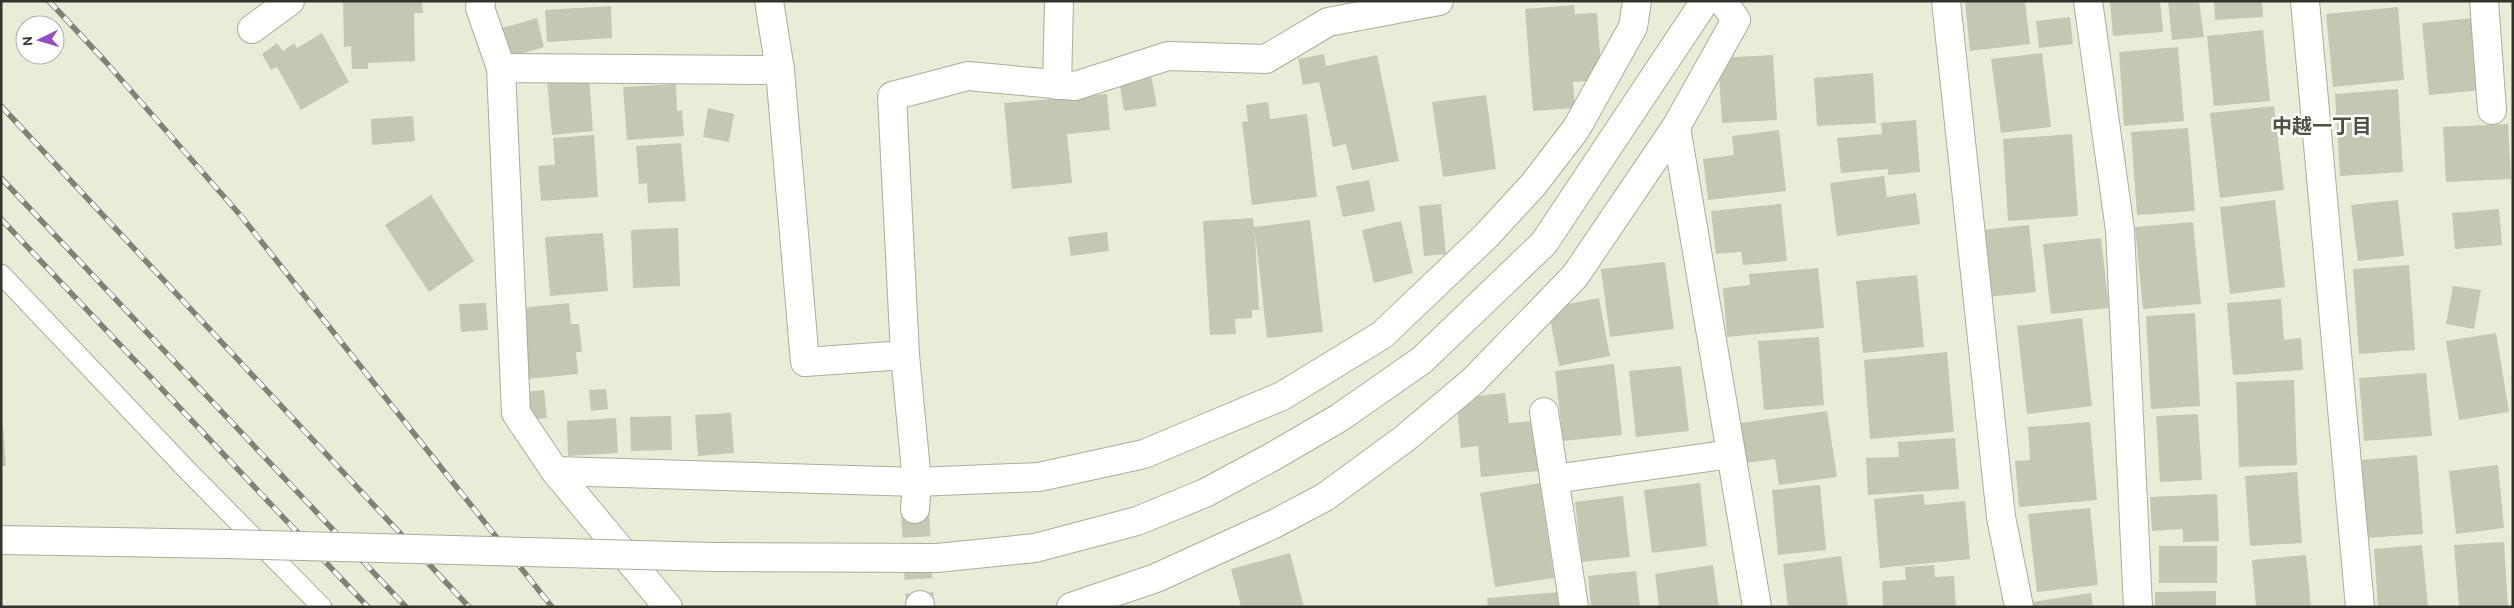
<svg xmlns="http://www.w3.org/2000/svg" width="2514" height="608" viewBox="0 0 2514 608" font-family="Karla,'Noto Sans JP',sans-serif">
<rect width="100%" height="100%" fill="#ebecd8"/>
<!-- building -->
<g fill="#c6c7b3">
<path d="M343 1H422L423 13H414L415 61 368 63V69H352L351 46 344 47Z"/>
<path d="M1965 1H2025L2030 44 1970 51Z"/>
<path d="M2110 1H2160L2163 32 2113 36Z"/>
<path d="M2168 1H2199L2204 37 2172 40Z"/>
<path d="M2214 1H2262L2263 17 2215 20Z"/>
<path d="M1574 5 1575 14 1597 13 1602 80 1573 82 1575 108 1533 111 1525 9Z"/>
<path d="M611 6 612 38 547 42 545 10Z"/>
<path d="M2398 7 2404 80 2333 87 2326 14Z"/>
<path d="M2070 17 2073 44 2039 48 2036 21Z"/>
<path d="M537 18 544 47 507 58 499 29Z"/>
<path d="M2475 18 2482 90 2429 95 2422 23Z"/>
<path d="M2263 30 2270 101 2214 106 2207 36Z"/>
<path d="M322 33 349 82 301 110 277 67 271 70 262 54 277 43 283 51 294 43 297 48Z"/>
<path d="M2178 47 2184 121 2124 126 2119 52Z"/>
<path d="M2042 53 2051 127 2001 133 1991 59Z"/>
<path d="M1324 54 1326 66 1377 55 1399 161 1352 170 1346 144 1333 147 1319 82 1303 85 1298 59Z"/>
<path d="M1773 55 1777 120 1722 123 1718 58Z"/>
<path d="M1873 73 1876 123 1817 126 1814 78Z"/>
<path d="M1151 76 1157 106 1124 111 1119 81Z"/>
<path d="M589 77 593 131 552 135 547 81Z"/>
<path d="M676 84 677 111 682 110 684 136 627 140 623 87Z"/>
<path d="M2398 89 2403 172 2340 176 2335 94Z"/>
<path d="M1107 94 1110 130 1067 134 1072 183 1012 189 1004 103Z"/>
<path d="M1486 95 1496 169 1443 177 1432 102Z"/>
<path d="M1268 102 1270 119 1307 114 1317 197 1252 205 1242 122 1248 121 1246 105Z"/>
<path d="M2274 106 2284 190 2220 198 2210 113Z"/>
<path d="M708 108 734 114 729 142 703 137Z"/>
<path d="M413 116 415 141 372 145 371 119Z"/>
<path d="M1916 120 1920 172 1888 175V169L1841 173 1837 138 1882 134 1881 123Z"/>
<path d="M2508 124 2511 179 2446 182 2443 127Z"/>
<path d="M2188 128 2195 211 2137 215 2131 132Z"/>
<path d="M1779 130 1786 191 1708 200 1703 159 1734 155 1732 136Z"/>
<path d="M2072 134 2078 216 2008 221 2003 139Z"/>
<path d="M594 135 598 197 541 201 538 166 555 165 553 138Z"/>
<path d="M681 143 686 201 648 203 647 183 639 184 636 146Z"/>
<path d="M1884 176 1887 197 1916 193 1920 224 1837 236 1830 183Z"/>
<path d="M1369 180 1375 211 1343 217 1336 186Z"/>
<path d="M431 195 474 261 429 292 385 225Z"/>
<path d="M2275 200 2285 287 2230 294 2220 207Z"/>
<path d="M2398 200 2404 256 2358 261 2351 205Z"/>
<path d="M1441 204 1446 254 1424 256 1419 206Z"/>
<path d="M1781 204 1787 261 1743 265 1741 252 1716 254 1711 211Z"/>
<path d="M2499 209 2502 245 2455 249 2452 213Z"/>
<path d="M1253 218 1254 227 1310 220 1323 332 1267 338 1255 233 1259 310H1252V318L1235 319 1236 334 1210 335 1203 221Z"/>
<path d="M1401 221 1413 273 1374 283 1362 230Z"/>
<path d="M2193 222 2201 304 2143 309 2135 227Z"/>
<path d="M2029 225 2036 292 1987 297 1981 230Z"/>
<path d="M678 228 680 286 633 288 631 230Z"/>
<path d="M1107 232 1109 251 1071 256 1068 237Z"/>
<path d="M603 233 608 291 550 296 545 237Z"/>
<path d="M2101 238 2109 308 2051 314 2043 244Z"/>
<path d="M1665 262 1674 329 1610 337 1601 269Z"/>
<path d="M2409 265 2415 350 2359 354 2353 269Z"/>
<path d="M1818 268 1824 328 1727 337 1723 288 1750 285 1749 274Z"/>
<path d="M1917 275 1924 347 1863 353 1856 281Z"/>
<path d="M2453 286 2481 290 2474 329 2446 324Z"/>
<path d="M1599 298 1610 356 1559 366 1548 308Z"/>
<path d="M2281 299 2284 340 2301 338 2303 370 2233 375 2227 303Z"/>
<path d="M486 303 488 330 461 332 459 304Z"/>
<path d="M569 303 571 324H579L582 352H576L578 374 527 379 520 308Z"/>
<path d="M2195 313 2200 406 2151 409 2146 316Z"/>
<path d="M2082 318 2092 406 2027 414 2017 326Z"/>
<path d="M2496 333 2509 412 2459 420 2446 341Z"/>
<path d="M1819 337 1824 405 1764 410 1758 341Z"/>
<path d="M1947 352 1954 432 1870 439 1864 360Z"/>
<path d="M1614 364 1622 435 1563 441 1555 371Z"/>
<path d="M1681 366 1689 431 1636 437 1629 371Z"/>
<path d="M2426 373 2432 436 2364 441 2359 378Z"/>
<path d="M2294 380 2297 465 2239 467 2236 382Z"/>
<path d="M606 389 608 409 591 411 589 390Z"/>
<path d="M544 390 547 418 527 420 525 392Z"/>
<path d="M1505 393 1509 423 1533 421 1538 471 1481 477 1478 446 1461 448 1456 398Z"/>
<path d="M1827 411 1837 477 1779 485 1775 459 1746 463 1740 423Z"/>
<path d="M731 413 734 453 698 456 695 415Z"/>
<path d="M2198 414 2202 480 2160 482 2156 416Z"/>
<path d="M671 416 672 450 631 451 630 417Z"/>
<path d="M616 418 618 453 568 456 567 421Z"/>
<path d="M2090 422 2097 500 2019 507 2015 461 2030 460 2028 427Z"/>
<path d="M3 426 6 466H1V427Z"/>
<path d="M1955 438 1959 489 1868 495 1866 458 1899 457 1898 442Z"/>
<path d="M2417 455 2423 534 2367 538 2362 460Z"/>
<path d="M2498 465 2504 528 2456 534 2449 471Z"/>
<path d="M2297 472 2302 543 2250 546 2245 476Z"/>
<path d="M1540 483 1554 578 1495 587 1480 493Z"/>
<path d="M1700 483 1707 546 1652 553 1644 490Z"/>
<path d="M1820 485 1826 550 1778 555 1772 490Z"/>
<path d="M1923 494 1925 505 1965 501 1970 559 1880 568 1874 499Z"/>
<path d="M2217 494 2219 541 2183 542V529L2152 531 2150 497Z"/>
<path d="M1623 496 1630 557 1582 562 1575 502Z"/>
<path d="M2090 508 2098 585 2037 592 2028 514Z"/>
<path d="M2504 542 2508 607H2459L2454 545Z"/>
<path d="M2422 545 2428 607H2378L2374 549Z"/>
<rect x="2159" y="546" width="58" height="37"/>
<path d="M1290 553 1304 607H1241L1231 569Z"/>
<path d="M2306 555 2311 607H2256L2252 560Z"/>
<path d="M1841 556 1848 607H1788L1783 564Z"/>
<path d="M1713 565 1719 607H1659L1655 574Z"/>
<path d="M1934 565 1935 577 1954 576 1956 607H1883L1882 581 1906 580 1905 567Z"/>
<path d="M1636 571 1640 607H1591L1588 576Z"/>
<path d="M2216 591V607H2155V592Z"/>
<path d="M1559 592 1560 607H1488L1487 598Z"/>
<path d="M2091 593 2093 607H2033L2032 602Z"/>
</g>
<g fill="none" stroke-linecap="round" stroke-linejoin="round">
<!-- minor-tunnel -->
<path stroke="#c6c7b5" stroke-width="28" stroke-dasharray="28 14" stroke-linecap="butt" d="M915 509 920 605"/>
<defs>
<path id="service" d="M1 274 188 471 322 607"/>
<g id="minor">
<path d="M481 1 480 8 501 68"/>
<path d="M769 1 780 70 805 362 905 355"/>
<path d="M1723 1 1736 20 1676 127 1757 607"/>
<path d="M1946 1 2001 517 2019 607"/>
<path d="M2088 1 2120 230 2138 607"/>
<path d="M2305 1 2360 607"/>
<path d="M2484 1 2492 110"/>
<path d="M252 29 290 1"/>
<path d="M1057 85 1059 1"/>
<path d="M1544 412 1574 607"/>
<path d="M555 471 917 482 1039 477 1144 454 1282 396 1382 335 1486 236 1533 185 1576 129 1633 27 1637 1"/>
<path d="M1554 479 1731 454"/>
<path d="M915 509 917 482 905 355 892 96 968 76 1075 86 1168 56 1266 59 1328 22 1439 1"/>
<path d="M920 605V607"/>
<path d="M668 607 555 471 516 413 501 68 780 70"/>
<path d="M1071 607 1156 578 1274 524 1325 497 1404 439 1473 381 1575 276 1676 127"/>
</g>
<g id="tertiary">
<path d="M1 540 226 544"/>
<path d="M714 557 937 558 1035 548 1137 521 1205 493 1272 457 1339 418 1422 360 1544 243 1705 1"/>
</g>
</defs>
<!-- service casing -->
<use href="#service" stroke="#abac99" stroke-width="21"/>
<!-- minor casing -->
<use href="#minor" stroke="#abac99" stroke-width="30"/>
<!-- tertiary casing -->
<use href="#tertiary" stroke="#abac99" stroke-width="30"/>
<!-- service -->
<use href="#service" stroke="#fff" stroke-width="19"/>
<!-- minor -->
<use href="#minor" stroke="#fff" stroke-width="28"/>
<!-- tertiary -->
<use href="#tertiary" stroke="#fff" stroke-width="28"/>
<defs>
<g id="rail">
<path d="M49 1 104 60 241 216 552 607"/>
<path d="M1 106 469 607"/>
<path d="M1 178 406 607"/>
<path d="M1 219 368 607"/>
</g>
</defs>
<!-- rail casing -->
<use href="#rail" stroke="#818275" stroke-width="5.5"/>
<!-- rail -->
<use href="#rail" stroke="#fff" stroke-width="4" stroke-dasharray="11" stroke-linecap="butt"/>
<defs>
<path id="tertiary-bridge" d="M226 544 714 557"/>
</defs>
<!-- tertiary-bridge casing -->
<use href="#tertiary-bridge" stroke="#abac99" stroke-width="30" stroke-linecap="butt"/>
<!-- tertiary-bridge -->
<use href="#tertiary-bridge" stroke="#fff" stroke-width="28"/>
</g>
<g text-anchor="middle" stroke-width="5" stroke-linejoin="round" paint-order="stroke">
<!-- neighbourhood labels -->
<g font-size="20" font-weight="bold" fill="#505140" stroke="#fff">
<text x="2322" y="133">中越一丁目</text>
</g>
</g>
<!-- border -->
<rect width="2514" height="608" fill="none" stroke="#32332b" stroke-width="5"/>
<!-- north arrow -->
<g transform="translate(40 40) rotate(265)"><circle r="24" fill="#ffffff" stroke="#adadaa"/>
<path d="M0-4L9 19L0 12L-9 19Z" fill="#944dc0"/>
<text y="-8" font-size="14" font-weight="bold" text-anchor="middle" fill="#32332b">N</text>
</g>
</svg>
